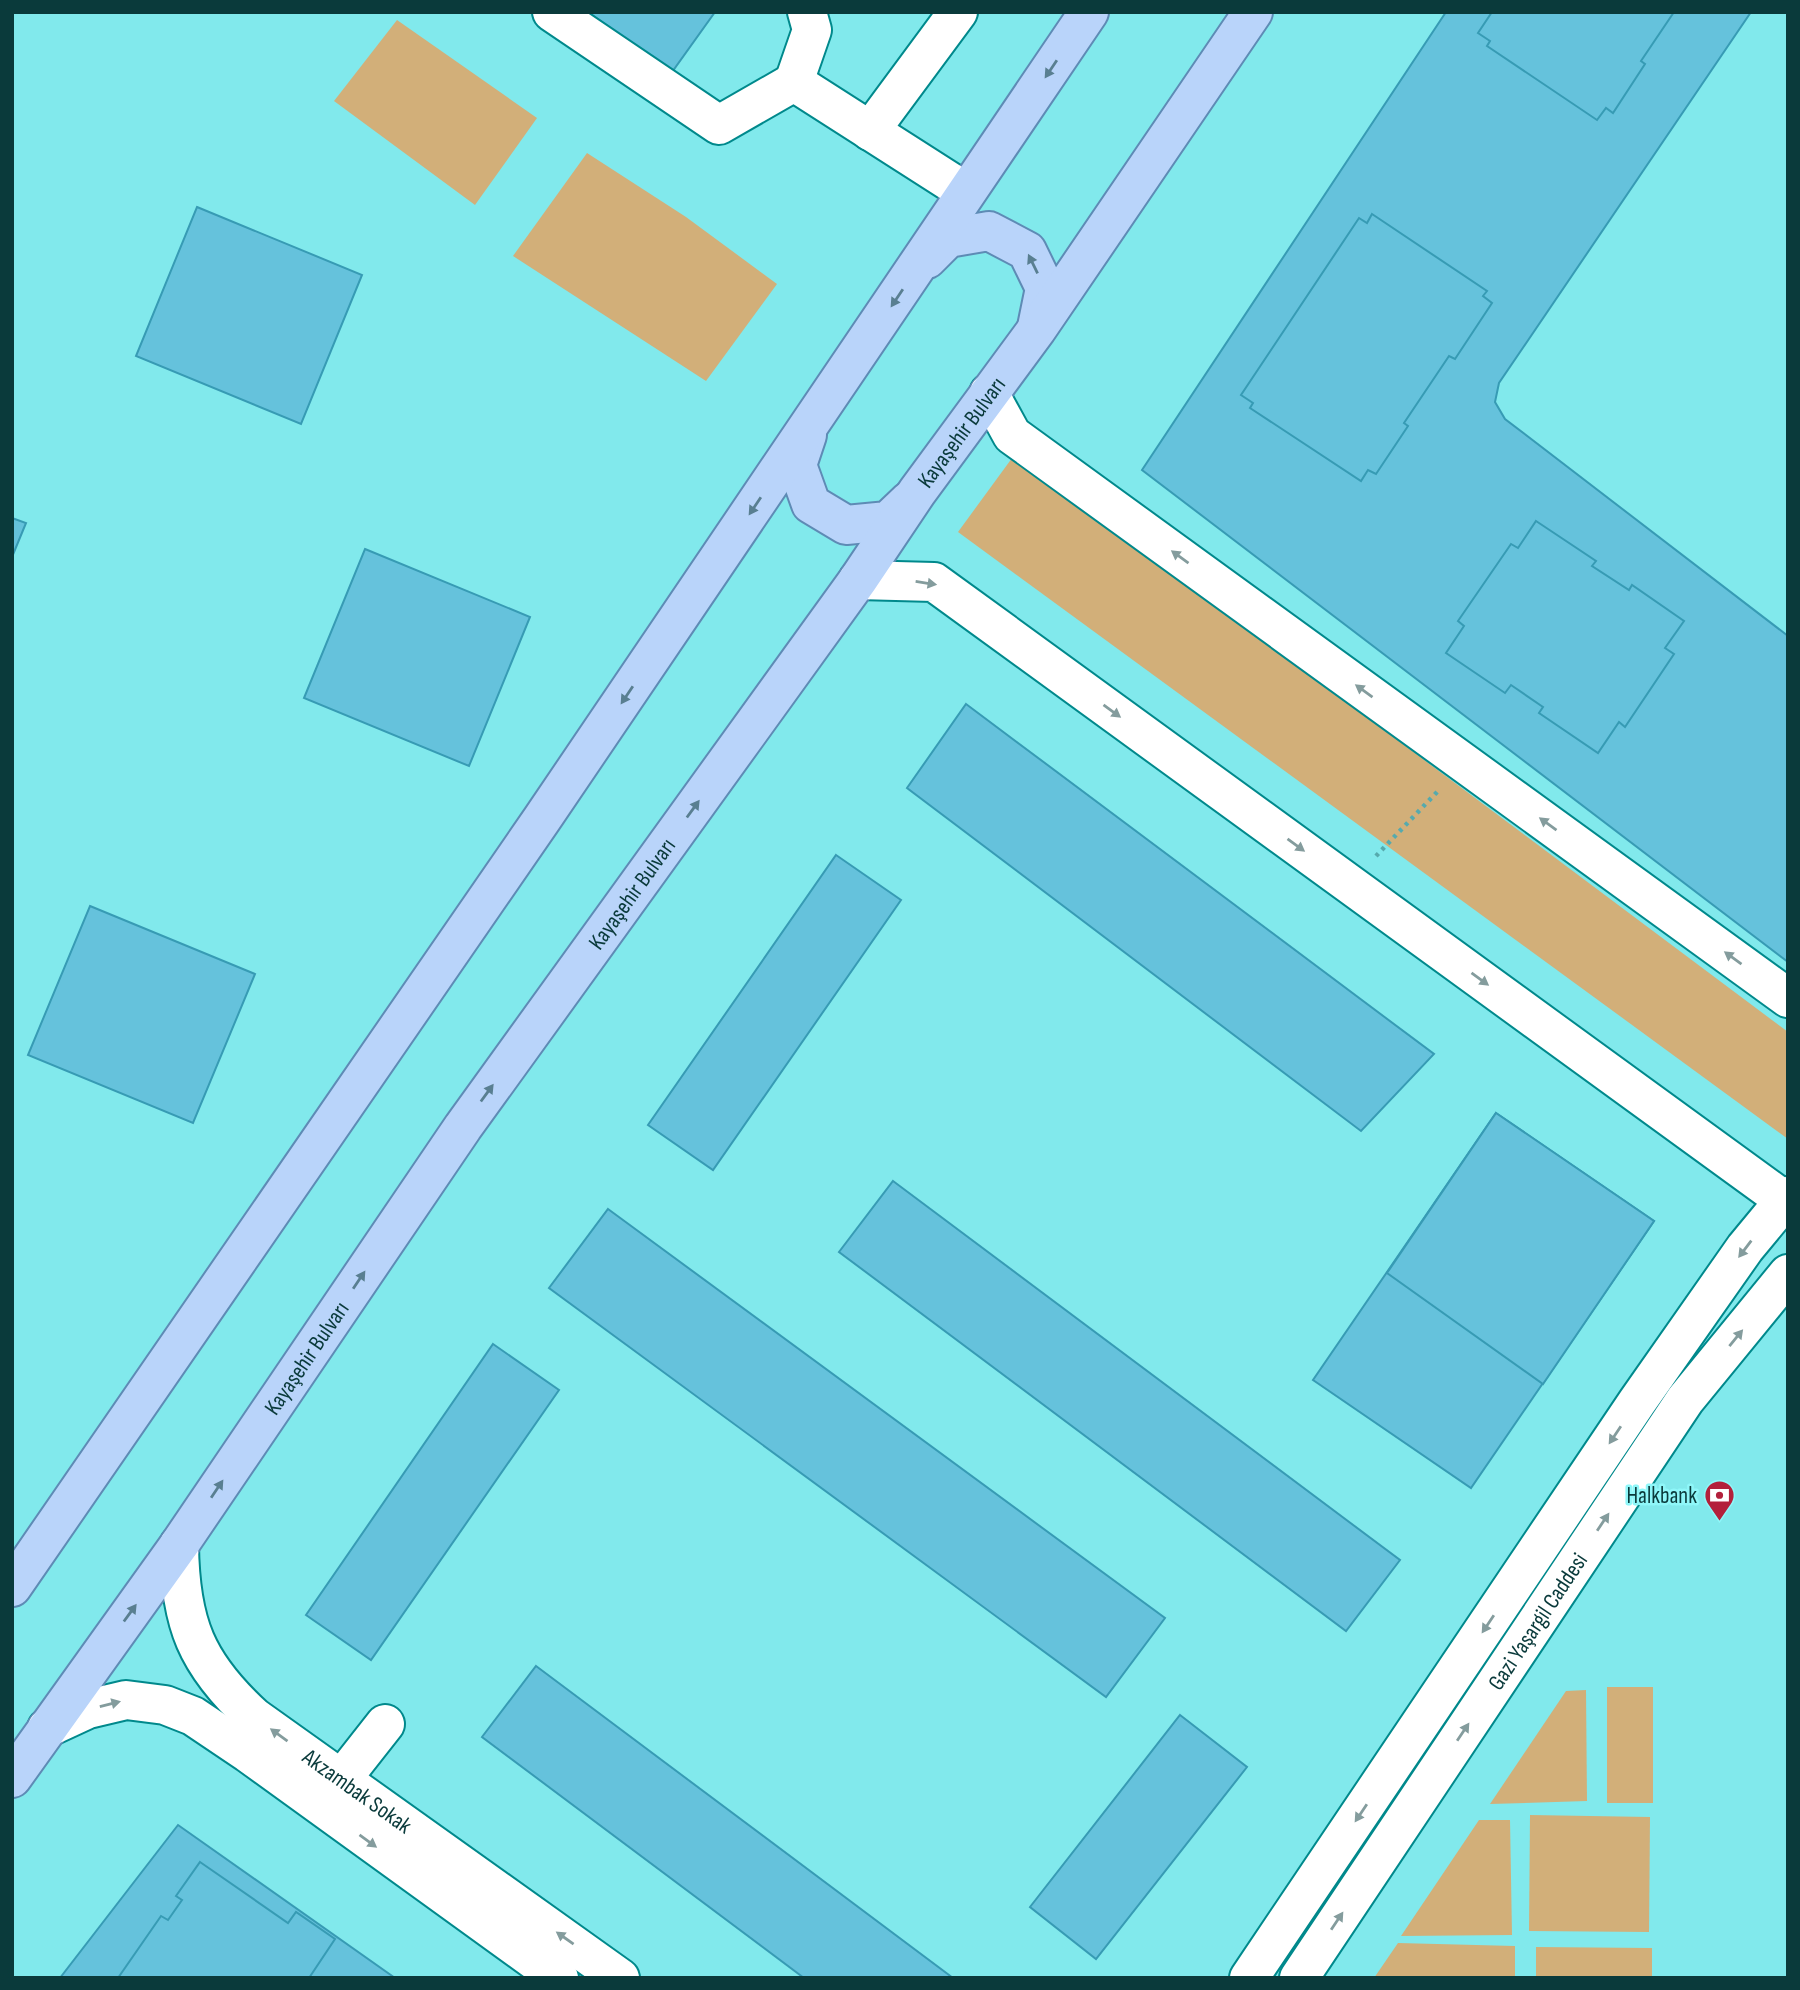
<svg xmlns="http://www.w3.org/2000/svg" width="1800" height="1990" viewBox="0 0 1800 1990" font-family="'Sofia Sans Condensed',sans-serif">
<rect width="100%" height="100%" fill="#81e9ec"/>
<!-- green -->
<g fill="#d2af79">
<path d="M397 20 537 118 475 205 334 101Z"/>
<path d="M587 153 686 217 777 284 706 381 513 256Z"/>
<path d="M1015 454 1788 1032V1139L958 532Z"/>
<rect x="1607" y="1687" width="46" height="116"/>
<path d="M1586 1690 1587 1801 1490 1804 1566 1691Z"/>
<path d="M1530 1815 1650 1817 1649 1932 1529 1931Z"/>
<path d="M1479 1820H1510L1512 1935 1401 1936Z"/>
<path d="M1398 1943 1515 1946V1978H1374Z"/>
<path d="M1536 1947 1652 1948V1978H1536Z"/>
</g>
<!-- building -->
<g fill="#65c2dc" stroke="#379bb4" stroke-width="2">
<path d="M588 12H715L672 72Z"/>
<path d="M1446 12H1751L1499 383 1495 402 1505 419 1788 636V962L1142 470Z"/>
<path d="M1492 12H1674L1641 61 1645 64 1613 113 1606 108 1597 120 1487 46 1490 41 1478 33Z"/>
<path d="M197 207 362 275 301 424 136 356Z"/>
<path d="M1372 214 1487 291 1483 296 1492 303 1455 359 1449 356 1404 423 1408 426 1376 474 1368 470 1361 481 1250 408 1253 403 1241 395 1359 218 1367 223Z"/>
<path d="M12 518 26 523 12 557Z"/>
<path d="M1536 521 1596 561 1592 566 1629 590 1632 585 1684 621 1665 648 1674 654 1625 727 1619 722 1598 753 1539 713 1543 707 1511 685 1505 693 1446 653 1464 626 1458 621 1511 544 1518 548Z"/>
<path d="M365 549 530 617 469 766 304 698Z"/>
<path d="M966 704 1434 1054 1361 1131 907 788Z"/>
<path d="M836 855 901 900 713 1170 648 1125Z"/>
<path d="M90 906 255 974 193 1123 28 1055Z"/>
<path d="M1496 1113 1654 1221 1471 1488 1313 1380Z"/>
<path d="M1496 1113 1654 1221 1543 1384 1387 1273Z"/>
<path d="M893 1181 1400 1560 1346 1631 839 1252Z"/>
<path d="M608 1209 1165 1618 1106 1697 549 1288Z"/>
<path d="M493 1344 559 1390 371 1660 306 1615Z"/>
<path d="M536 1666 953 1978H804L482 1737Z"/>
<path d="M1180 1715 1247 1767 1096 1959 1030 1907Z"/>
<path d="M178 1825 395 1978H60Z"/>
<path d="M200 1862 288 1923 296 1912 335 1939 309 1978H118L161 1916 168 1920 182 1900 176 1896Z"/>
</g>
<g fill="none" stroke-linecap="round" stroke-linejoin="round">
<defs>
<g id="minor">
<path d="M552 12 719 125 794 82 966 192"/>
<path d="M794 82 812 30 807 12"/>
<path d="M870 131 958 12"/>
<path d="M989 393 1012 435 1788 998"/>
<path d="M858 580 934 582 1788 1203"/>
<path id="s1" d="M179 1545C180 1623 196 1664 254 1717L620 1978"/>
<path d="M47 1728 88 1709 126 1700 165 1705 193 1716 248 1753 559 1978"/>
<path d="M326 1799 385 1724"/>
<path d="M1249 1978 1637 1402 1745 1248 1788 1196"/>
<path id="s2" d="M1299 1978 1685 1400 1788 1274"/>
</g>
<g id="major">
<path d="M927 259 948 238 989 231 1027 251 1045 288 1037 327"/>
<path d="M807 435 797 465 811 504 846 525 888 521 909 501"/>
<path d="M12 1587 542 819 1089 12"/>
<path id="s3" d="M12 1778 179 1545 463 1127 858 580 917 492 1037 329 1253 12"/>
</g>
</defs>
<!-- minor casing -->
<use href="#minor" stroke="#00898c" stroke-width="42"/>
<!-- major casing -->
<use href="#major" stroke="#5e8bb5" stroke-width="42"/>
<!-- path -->
<path stroke="#56aaad" stroke-width="4.5" stroke-dasharray="3.5 5" stroke-linecap="butt" d="M1376 856 1438 791"/>
<!-- minor -->
<use href="#minor" stroke="#fff" stroke-width="38"/>
<!-- major -->
<use href="#major" stroke="#b9d4fa" stroke-width="38"/>
</g>
<!-- one-way arrows -->
<defs><path id="oneway-solid" d="M-6-.8H1V-3.2L6.5 0L1 3.2V.8H-6Z" transform="scale(1.75)"/></defs>
<g fill="#597f91">
<use href="#oneway-solid" transform="translate(1051 69) rotate(124)"/>
<use href="#oneway-solid" transform="translate(1033 264) rotate(-116)"/>
<use href="#oneway-solid" transform="translate(897 298) rotate(124)"/>
<use href="#oneway-solid" transform="translate(755 506) rotate(124)"/>
<use href="#oneway-solid" transform="translate(627 695) rotate(124)"/>
<use href="#oneway-solid" transform="translate(693 809) rotate(-54)"/>
<use href="#oneway-solid" transform="translate(487 1093) rotate(-54)"/>
<use href="#oneway-solid" transform="translate(359 1280) rotate(-56)"/>
<use href="#oneway-solid" transform="translate(217 1489) rotate(-56)"/>
<use href="#oneway-solid" transform="translate(130 1613) rotate(-54)"/>
</g>
<g fill="#849c9d">
<use href="#oneway-solid" transform="translate(1180 557) rotate(-144)"/>
<use href="#oneway-solid" transform="translate(926 583) rotate(9)"/>
<use href="#oneway-solid" transform="translate(1364 691) rotate(-144)"/>
<use href="#oneway-solid" transform="translate(1112 711) rotate(36)"/>
<use href="#oneway-solid" transform="translate(1548 824) rotate(-144)"/>
<use href="#oneway-solid" transform="translate(1296 845) rotate(36)"/>
<use href="#oneway-solid" transform="translate(1733 958) rotate(-144)"/>
<use href="#oneway-solid" transform="translate(1480 979) rotate(36)"/>
<use href="#oneway-solid" transform="translate(1745 1249) rotate(127)"/>
<use href="#oneway-solid" transform="translate(1736 1338) rotate(-51)"/>
<use href="#oneway-solid" transform="translate(1615 1435) rotate(124)"/>
<use href="#oneway-solid" transform="translate(1603 1522) rotate(-56)"/>
<use href="#oneway-solid" transform="translate(1488 1624) rotate(124)"/>
<use href="#oneway-solid" transform="translate(110 1704) rotate(-14)"/>
<use href="#oneway-solid" transform="translate(1463 1732) rotate(-56)"/>
<use href="#oneway-solid" transform="translate(279 1735) rotate(-144)"/>
<use href="#oneway-solid" transform="translate(1361 1813) rotate(124)"/>
<use href="#oneway-solid" transform="translate(368 1841) rotate(36)"/>
<use href="#oneway-solid" transform="translate(1337 1921) rotate(-56)"/>
<use href="#oneway-solid" transform="translate(565 1938) rotate(-145)"/>
</g>
<!-- icons -->
<defs>
<symbol id="bank-pin" viewBox="-11 -11 22 30"><path d="M0 17L-7.5 6A9.5 9.5 0 1 1 7.5 6Z" fill="#b3203b" stroke="#8ff7f9"/><path d="M-6-4H6V4H-6ZM0-2.3a2.3 2.3 0 1 0 0 4.6a2.3 2.3 0 1 0 0-4.6Z" fill="#fff"/></symbol>
</defs>
<g fill-rule="evenodd">
<use href="#bank-pin" x="1702" y="1478" width="35" height="47"/>
</g>
<g text-anchor="middle" stroke-width="5" stroke-linejoin="round" paint-order="stroke">
<!-- street labels -->
<g font-size="23" fill="#0a3a3b" stroke="#8ff7f9">
<text dy="8" stroke="none"><textPath href="#s3" startOffset="1647">Kayaşehir Bulvarı</textPath></text>
<text dy="8" stroke="none"><textPath href="#s3" startOffset="1080">Kayaşehir Bulvarı</textPath></text>
<text dy="8" stroke="none"><textPath href="#s3" startOffset="513">Kayaşehir Bulvarı</textPath></text>
<text dy="8" stroke="none"><textPath href="#s2" startOffset="429">Gazi Yaşargil Caddesi</textPath></text>
<text dy="8" stroke="none"><textPath href="#s1" startOffset="322">Akzambak Sokak</textPath></text>
</g>
<!-- poi labels -->
<g font-size="23" fill="#0a3a3b" stroke="#8ff7f9" text-anchor="end">
<text x="1697" y="1503">Halkbank</text>
</g>
</g>
<!-- border -->
<rect width="1800" height="1990" fill="none" stroke="#0a3a3b" stroke-width="28"/>
</svg>
